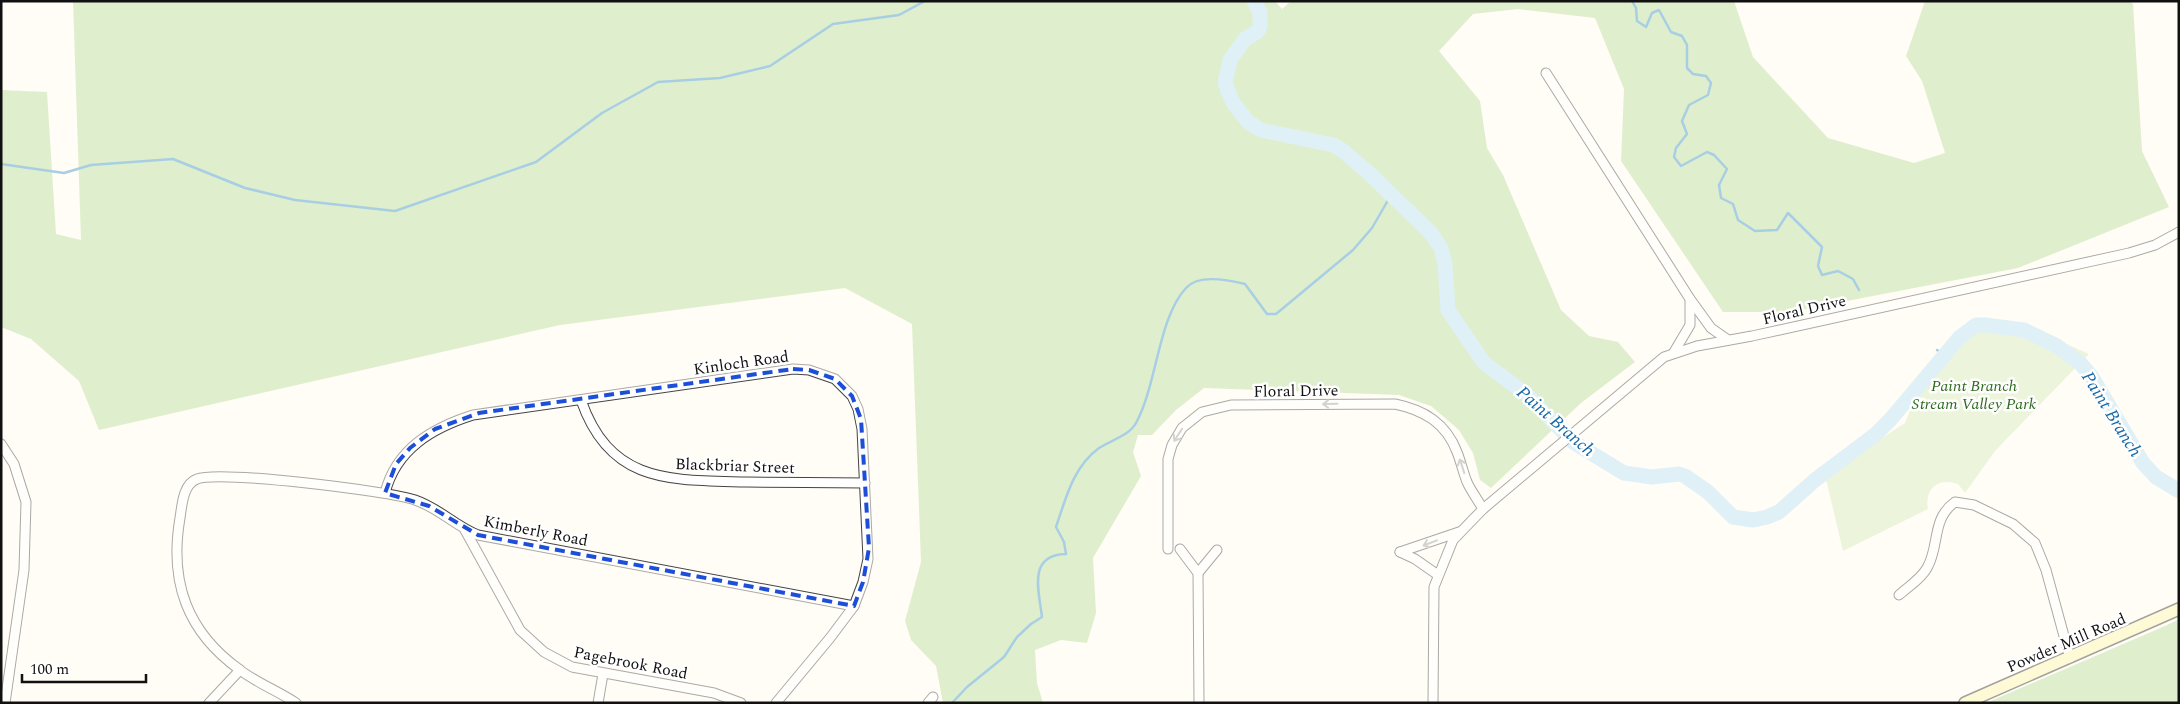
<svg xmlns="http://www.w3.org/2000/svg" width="2180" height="704" viewBox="0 0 2180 704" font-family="Spectral,serif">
<rect width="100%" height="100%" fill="#fffdf5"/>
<!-- green -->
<path fill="#d5ebbd" d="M2026 326 2089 354 1995 451 1965 493 1958 484C1939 477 1924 488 1928 509L1843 551 1825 475 1905 423 1929 364 1960 333Z"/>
<!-- forest -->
<g fill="#b9dc9c">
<path d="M73 1H1275L1282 9 1291 1H1734L1753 57 1828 138 1914 163 1945 153 1922 81 1906 56 1925 1H2130L2133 4 2142 151 2169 207 2018 268 1790 312H1723L1621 161 1624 89 1595 18 1518 9 1473 14 1439 51 1480 101 1487 148 1503 175 1561 310 1589 336 1618 342 1635 362 1581 403 1491 488 1480 480 1473 453 1459 430 1431 406 1399 395 1204 388 1176 410 1152 435H1138L1133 452 1141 476 1093 558 1096 613 1087 643 1061 640 1035 650 1037 683 1043 703H943L936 666 911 640 905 621 921 562 912 324 845 288 560 325 99 430 79 381 31 339 1 327V90L47 92 56 234 81 240Z"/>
<path d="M2179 619V703H1986L2165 626Z"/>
</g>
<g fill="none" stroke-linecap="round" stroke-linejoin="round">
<!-- stream -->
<g stroke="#3f96cf" stroke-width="2.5">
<path d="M1632 1 1636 8 1637 21 1646 27 1652 13 1659 10 1671 32 1682 36 1687 45V68L1693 74 1706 76 1711 83 1708 95 1689 105 1682 121 1687 134 1676 148 1674 157 1681 166 1707 152 1714 155 1727 169 1719 185 1721 198 1733 204 1738 220 1755 231 1777 230 1788 213 1822 247 1818 266 1822 275 1838 271 1853 279 1859 290"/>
<path d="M1 164 64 173 91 165 173 159 245 188 295 200 395 211 536 162 602 113 658 82 720 78 770 66 833 24 899 15 925 1"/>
<path d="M1937 350 1945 355"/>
<path d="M952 703 967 687 1004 657 1017 637 1031 624 1042 617C1039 591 1027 555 1066 554L1064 542 1056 527C1066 498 1073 467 1099 448 1111 440 1129 436 1136 423 1157 385 1158 318 1186 288 1198 274 1229 280 1245 284L1267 314H1276L1353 250 1372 228 1391 195"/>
</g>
<!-- river -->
<path stroke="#b9e0f7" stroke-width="15" d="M1254 1 1260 12V27L1257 32 1245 39 1230 60 1225 83 1233 103 1249 123 1261 130 1333 145 1342 150 1370 174 1431 233 1441 248 1445 264 1448 310 1484 363 1526 394 1573 442 1624 473 1652 477 1679 474 1685 476 1708 492 1733 517 1753 520 1767 517 1779 512 1815 480 1876 434 1890 420 1959 338 1976 325H1985L2024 330 2057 346 2080 363 2092 377 2143 463 2156 477 2179 491"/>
<defs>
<g id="minor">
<path d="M1546 73 1690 299V325L1674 352"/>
<path d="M1690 299 1711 328 1728 340"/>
<path d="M581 400C610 484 670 480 746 482 786 482 825 483 865 483"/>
<path d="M1 444 14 464 26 502 24 570 5 703"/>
<path d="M385 493C396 449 432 428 473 415L793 369 809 370 835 379 852 396 858 409 862 429 868 559 863 582 854 606 830 638 776 703"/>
<path d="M465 530 520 630 544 652 572 667 714 693 741 703"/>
<path d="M1168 549V459L1172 445 1182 428 1202 412 1231 405 1395 404C1424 410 1446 423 1457 452 1461 462 1463 472 1467 482 1471 491 1478 500 1483 509"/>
<path d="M1180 549 1198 573 1199 703"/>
<path d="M1400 552 1459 532"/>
<path d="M1400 552 1415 559 1438 575"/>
<path d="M1198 573 1217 550"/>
<path d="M1899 595C1909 586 1921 579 1927 568 1940 546 1931 519 1955 502L1974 505 2013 524 2035 543 2046 570 2070 658"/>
<path d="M209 703 240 670"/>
<path d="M296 703C278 691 257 683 240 670 187 632 169 582 180 518 182 505 183 484 197 479 219 470 389 491 415 500 439 508 455 526 478 535L854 606"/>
<path d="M598 703 603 674"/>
<path d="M928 703 933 697"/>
<path d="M1433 703 1434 587 1453 540 1483 509 1664 357 1697 346 1752 336 2129 253 2155 245 2179 232"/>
</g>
<path id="secondary" d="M1965 703 2179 609"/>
</defs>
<!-- minor casing -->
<use href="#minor" stroke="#444" stroke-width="11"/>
<!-- secondary casing -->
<use href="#secondary" stroke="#333" stroke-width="14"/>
<!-- minor -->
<use href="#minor" stroke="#fff" stroke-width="9"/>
<!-- secondary -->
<use href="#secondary" stroke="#fff6b0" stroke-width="11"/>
</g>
<!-- one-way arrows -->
<defs><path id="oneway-shaft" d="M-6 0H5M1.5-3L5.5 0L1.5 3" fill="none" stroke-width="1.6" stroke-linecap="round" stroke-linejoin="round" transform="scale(1.25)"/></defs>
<g stroke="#a0a0a0">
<use href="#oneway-shaft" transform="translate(1330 404) rotate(179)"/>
<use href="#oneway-shaft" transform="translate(1178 435) rotate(123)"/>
<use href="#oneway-shaft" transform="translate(1462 466) rotate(-108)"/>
<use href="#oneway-shaft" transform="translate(1430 543) rotate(159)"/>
</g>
<!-- marked area -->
<path d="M0 0H2180V704H0ZM793 369 809 370 835 379 852 396 861 419 869 548 863 582 854 606 478 535 429 506 385 493 396 464 410 448 435 429 479 413Z" fill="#fffdf5" fill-opacity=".55" fill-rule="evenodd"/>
<path fill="none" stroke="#1d4ed8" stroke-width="4" stroke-dasharray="10 6" stroke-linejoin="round" d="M793 369 809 370 835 379 852 396 861 419 869 548 863 582 854 606 478 535 429 506 385 493 396 464 410 448 435 429 479 413Z"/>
<g text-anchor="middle" stroke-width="5" stroke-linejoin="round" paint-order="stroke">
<!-- street labels -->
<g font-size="16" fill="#111" stroke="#fff">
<text transform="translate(1804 309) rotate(-13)" y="6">Floral Drive</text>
<text transform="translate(741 362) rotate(-8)" y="6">Kinloch Road</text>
<text transform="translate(1296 390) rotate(-1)" y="6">Floral Drive</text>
<text transform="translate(735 465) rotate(2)" y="6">Blackbriar Street</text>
<text transform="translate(536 530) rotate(11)" y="6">Kimberly Road</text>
<text transform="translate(2066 642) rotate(-23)" y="6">Powder Mill Road</text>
<text transform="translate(631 662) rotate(11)" y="6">Pagebrook Road</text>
</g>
<!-- park labels -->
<g font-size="16" font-style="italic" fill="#2f6b1f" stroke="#fff">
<text x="1974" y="391">Paint Branch<tspan x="1974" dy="18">Stream Valley Park</tspan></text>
</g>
<!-- water labels -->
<g font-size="18" font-style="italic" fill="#1768a6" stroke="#fff">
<text transform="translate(2112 414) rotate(58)" y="6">Paint Branch</text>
<text transform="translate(1556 421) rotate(41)" y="6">Paint Branch</text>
</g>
</g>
<!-- border -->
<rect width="2180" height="704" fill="none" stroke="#111111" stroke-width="5"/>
<!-- scale -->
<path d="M22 674v8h124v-8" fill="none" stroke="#111111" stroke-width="2.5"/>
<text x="30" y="674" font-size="15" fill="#111111" stroke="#ffffff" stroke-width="4" paint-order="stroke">100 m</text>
</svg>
